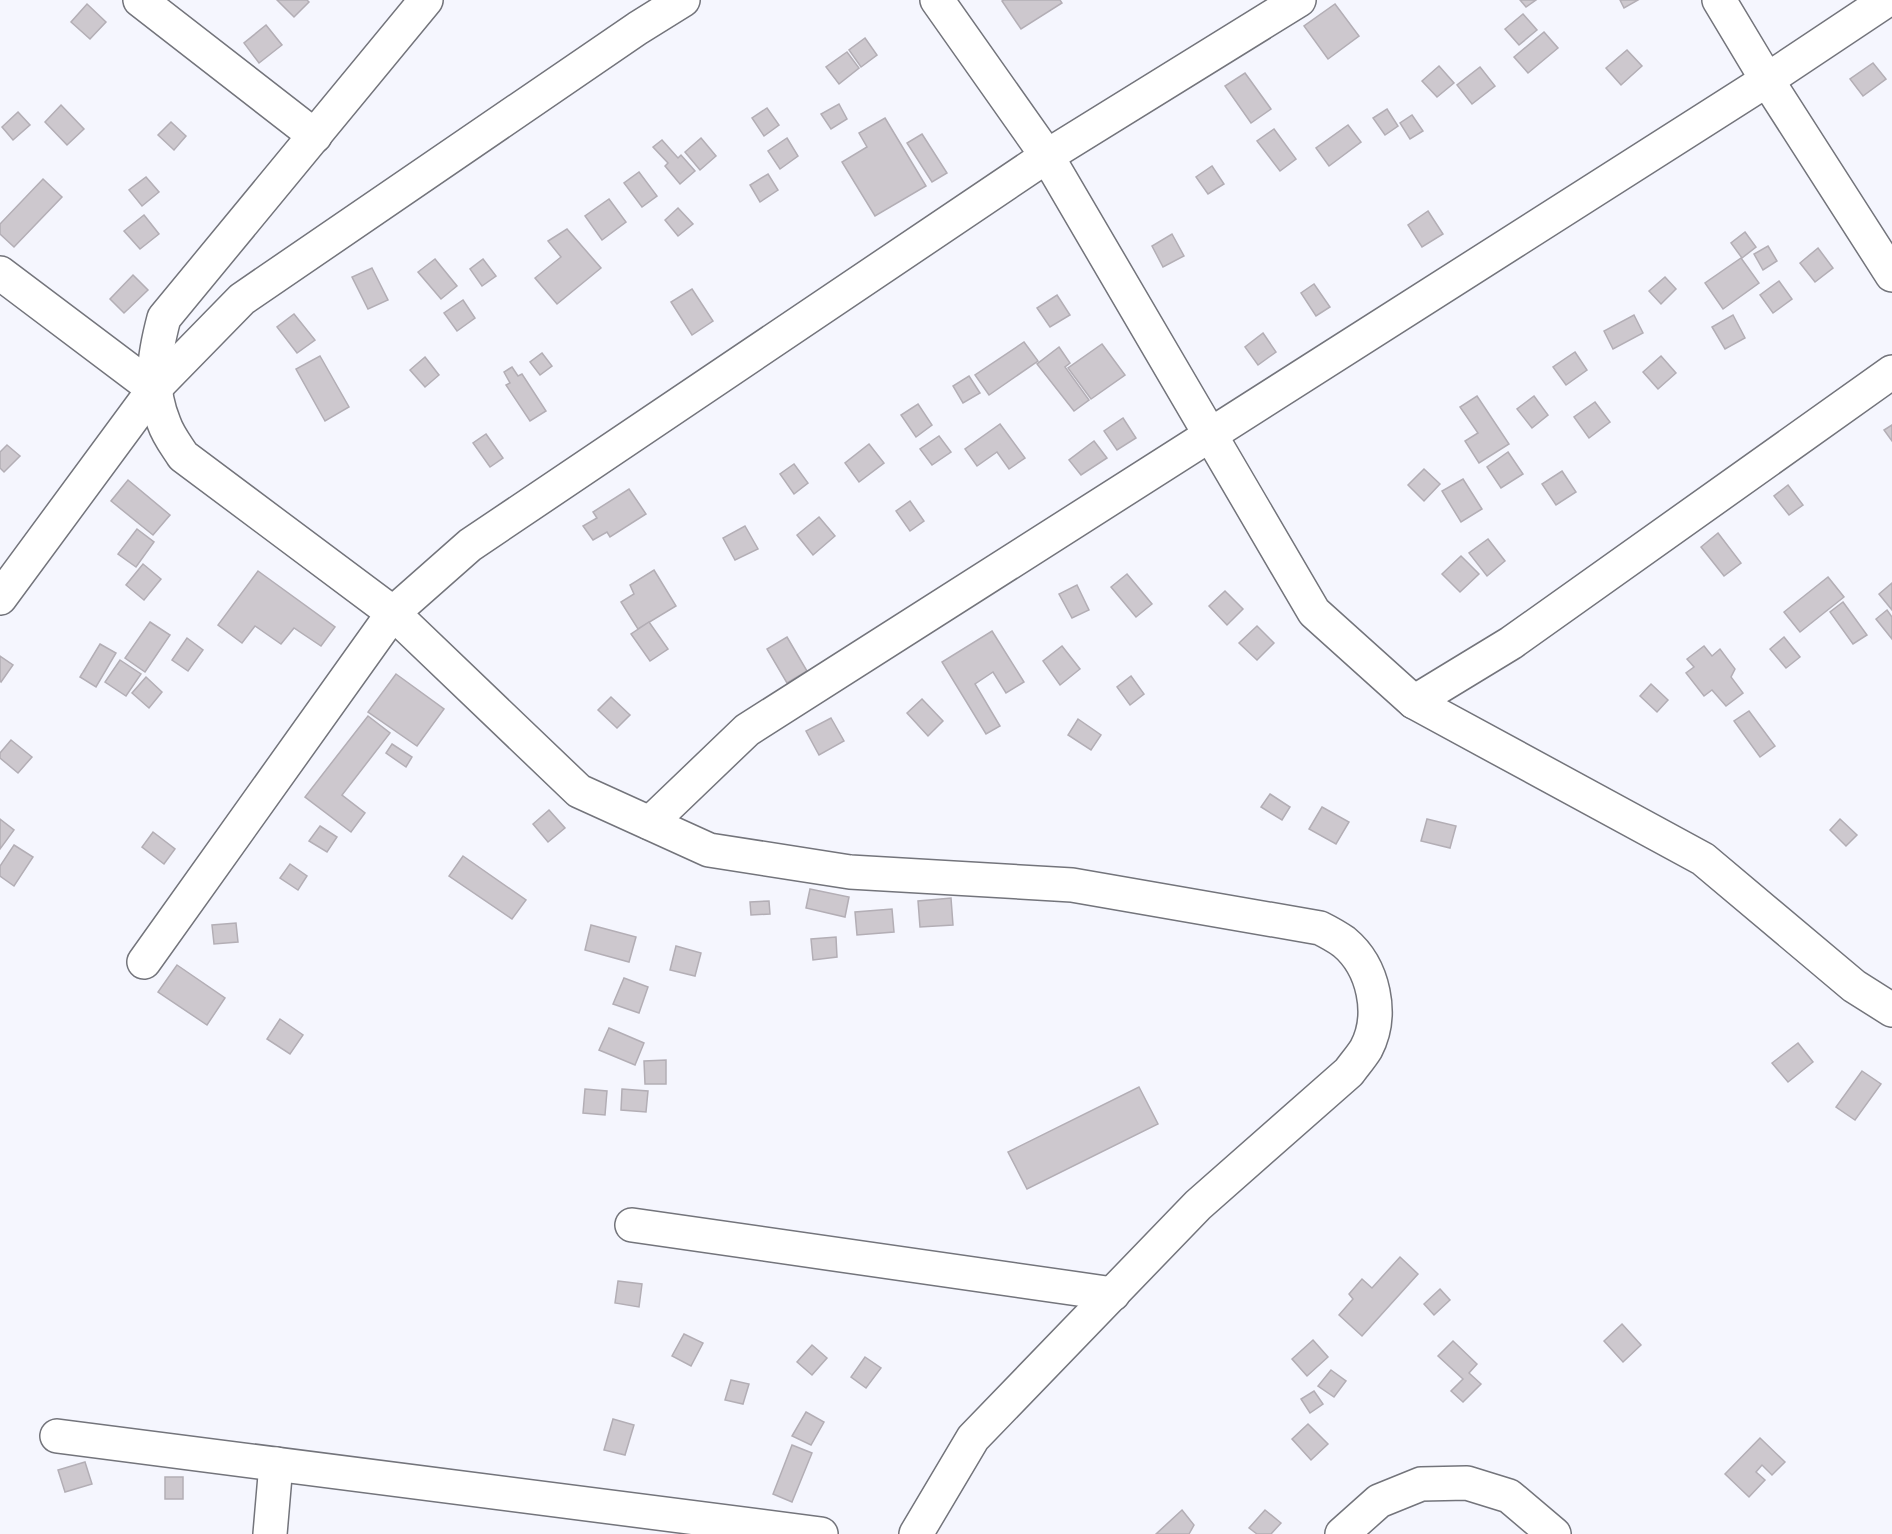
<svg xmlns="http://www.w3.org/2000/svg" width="1892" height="1534" viewBox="0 0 1892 1534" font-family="'Exo 2',sans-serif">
<rect width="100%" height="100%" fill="#f5f6fe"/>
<!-- building -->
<g fill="#cdc8ce" stroke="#b3aeb5" stroke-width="1.5">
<path d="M277 0H307L309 2 294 17Z"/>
<path d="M1004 0H1060L1062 3 1021 29 1002 1Z"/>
<path d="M1520 0H1536L1526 7Z"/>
<path d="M1620 0H1638L1624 8Z"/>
<path d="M87 4 106 22 90 39 71 22Z"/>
<path d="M1335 4 1359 36 1328 59 1304 26Z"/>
<path d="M1523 14 1537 30 1519 45 1505 29Z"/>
<path d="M266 25 282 45 259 63 244 43Z"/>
<path d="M1544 32 1558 48 1528 73 1514 57Z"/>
<path d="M865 38 877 55 861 67 849 50Z"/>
<path d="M1627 50 1642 66 1621 85 1606 68Z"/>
<path d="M847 52 859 68 839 84 826 67Z"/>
<path d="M1873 63 1886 79 1863 96 1850 79Z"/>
<path d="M1439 66 1454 83 1437 97 1422 81Z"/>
<path d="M1480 67 1495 86 1472 104 1457 85Z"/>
<path d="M1245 73 1271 109 1251 123 1225 86Z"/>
<path d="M839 104 847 119 831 129 821 114Z"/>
<path d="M61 105 84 129 67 145 45 122Z"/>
<path d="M767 108 779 125 764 136 752 118Z"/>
<path d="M1387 109 1398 126 1385 135 1373 118Z"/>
<path d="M18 112 30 125 13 140 2 127Z"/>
<path d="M1412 115 1423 131 1410 139 1400 123Z"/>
<path d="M885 118 926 186 875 216 842 162 867 147 859 133Z"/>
<path d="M171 122 186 136 174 150 158 135Z"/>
<path d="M1348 125 1361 142 1329 166 1316 148Z"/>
<path d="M1274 129 1296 159 1280 171 1257 141Z"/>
<path d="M922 134 947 173 932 182 907 143Z"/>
<path d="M701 138 716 156 700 170 685 152Z"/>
<path d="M787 138 798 156 780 169 768 151Z"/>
<path d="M662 140 678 158 681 155 695 171 680 184 665 166 668 163 653 147Z"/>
<path d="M1212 166 1224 184 1208 194 1196 177Z"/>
<path d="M639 172 657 196 642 207 624 183Z"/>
<path d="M768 174 778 190 760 202 750 185Z"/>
<path d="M146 177 159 192 142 206 129 190Z"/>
<path d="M43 179 62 197 14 247 0 234V224Z"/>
<path d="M609 199 626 222 602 240 585 216Z"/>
<path d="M678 208 693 224 678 236 665 220Z"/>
<path d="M1428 211 1443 234 1422 247 1408 225Z"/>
<path d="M144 215 159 234 140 249 124 231Z"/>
<path d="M567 229 601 268 557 304 535 278 561 257 548 241Z"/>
<path d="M1745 232 1756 247 1742 258 1731 243Z"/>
<path d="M1172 234 1184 256 1163 267 1152 246Z"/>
<path d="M1768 246 1777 261 1763 270 1754 254Z"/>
<path d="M1818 248 1833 268 1815 282 1800 263Z"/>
<path d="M1741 258 1759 283 1723 309 1705 283Z"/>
<path d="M435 259 457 286 441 299 418 272Z"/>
<path d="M483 259 496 276 482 286 470 269Z"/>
<path d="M372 268 388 300 368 309 352 277Z"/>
<path d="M133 275 148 290 124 313 110 299Z"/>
<path d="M1665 277 1676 289 1661 304 1649 291Z"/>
<path d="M1779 281 1792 299 1773 313 1760 295Z"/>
<path d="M1314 284 1330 307 1316 316 1301 293Z"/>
<path d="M692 289 713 321 692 335 671 302Z"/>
<path d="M1057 295 1070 315 1050 327 1037 308Z"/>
<path d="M463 300 475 318 457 331 444 313Z"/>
<path d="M294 314 315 340 297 353 277 327Z"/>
<path d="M1634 315 1643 333 1613 349 1604 331Z"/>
<path d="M1733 315 1745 338 1725 349 1712 327Z"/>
<path d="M1263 333 1276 352 1258 365 1245 347Z"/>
<path d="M1024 342 1038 361 989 395 975 375Z"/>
<path d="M1102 344 1125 375 1091 399 1068 368Z"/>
<path d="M1059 347 1070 363 1065 367 1089 400 1074 411 1037 364Z"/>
<path d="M1575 352 1587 370 1566 385 1553 367Z"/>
<path d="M542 353 552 366 540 375 530 362Z"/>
<path d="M320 356 349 407 325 421 296 369Z"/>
<path d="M1661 356 1676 373 1658 389 1643 372Z"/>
<path d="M425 357 439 375 425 387 410 370Z"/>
<path d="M512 367 518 376 522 374 546 411 530 421 506 385 510 383 504 372Z"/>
<path d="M969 376 980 393 963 403 953 386Z"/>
<path d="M1477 396 1509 444 1479 463 1465 441 1478 433 1460 407Z"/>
<path d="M1534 396 1548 415 1532 428 1517 409Z"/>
<path d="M1595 402 1610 422 1589 438 1574 417Z"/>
<path d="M918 404 932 425 916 437 901 415Z"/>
<path d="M1123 418 1136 438 1117 450 1104 431Z"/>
<path d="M1000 424 1025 458 1009 469 997 452 977 466 965 449Z"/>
<path d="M1892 425V441L1884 430Z"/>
<path d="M486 434 503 458 490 467 473 443Z"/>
<path d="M939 436 951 452 932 465 920 449Z"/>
<path d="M1094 441 1107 458 1081 475 1069 460Z"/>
<path d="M869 444 884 463 859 482 845 463Z"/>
<path d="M7 445 20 456 4 472 0 468V452Z"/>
<path d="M1508 452 1523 474 1501 488 1487 467Z"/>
<path d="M794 464 808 483 794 494 780 474Z"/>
<path d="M1424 469 1440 484 1424 501 1408 485Z"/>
<path d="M1562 471 1576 492 1556 505 1542 484Z"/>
<path d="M1463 479 1482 509 1461 522 1442 491Z"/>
<path d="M128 480 170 515 153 535 111 501Z"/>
<path d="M1788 485 1803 505 1789 515 1774 496Z"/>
<path d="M629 489 646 514 610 537 607 532 593 540 583 526 597 518 593 512Z"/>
<path d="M910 501 924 521 910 531 896 511Z"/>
<path d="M819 517 835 536 813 555 797 535Z"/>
<path d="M745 526 758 549 735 560 723 538Z"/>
<path d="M137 529 154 542 136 567 118 554Z"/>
<path d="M1718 533 1741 563 1724 576 1701 547Z"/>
<path d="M1488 539 1505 561 1487 576 1469 553Z"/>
<path d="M1461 556 1479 574 1460 592 1442 574Z"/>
<path d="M143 564 161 579 144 600 126 585Z"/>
<path d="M654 570 676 606 638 629 621 602 634 594 630 585Z"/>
<path d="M258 571 335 627 321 646 294 628 281 644 255 626 242 643 218 625Z"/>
<path d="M1127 574 1152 604 1136 617 1111 587Z"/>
<path d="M1828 577 1844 597 1800 632 1784 612Z"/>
<path d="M1892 583V610L1879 594Z"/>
<path d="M1077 585 1089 610 1072 618 1059 594Z"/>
<path d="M1225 591 1243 609 1227 625 1209 606Z"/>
<path d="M1843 602 1867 635 1853 644 1830 612Z"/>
<path d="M1887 610 1892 617V639L1876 619Z"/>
<path d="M150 622 170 635 145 672 125 658Z"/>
<path d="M649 622 668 649 650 661 631 634Z"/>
<path d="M1257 626 1274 643 1257 660 1239 643Z"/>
<path d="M992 631 1024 682 1006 693 993 672 975 684 1000 726 986 734 942 662Z"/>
<path d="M787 637 807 671 787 683 767 649Z"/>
<path d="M1784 637 1800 657 1786 668 1770 649Z"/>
<path d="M187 638 203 650 188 671 172 660Z"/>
<path d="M100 644 116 653 96 687 80 677Z"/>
<path d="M1062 646 1080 669 1060 685 1043 661Z"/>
<path d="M1704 646 1712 656 1720 649 1735 669 1731 677 1743 693 1726 706 1712 690 1704 696 1686 673 1694 667 1687 659Z"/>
<path d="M0 656 13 665 1 682 0 681Z"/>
<path d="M120 660 141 674 126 696 105 682Z"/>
<path d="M396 674 444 709 417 746 368 712Z"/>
<path d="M1131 676 1144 694 1130 705 1117 687Z"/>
<path d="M146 677 162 692 149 708 132 693Z"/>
<path d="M1651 684 1668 700 1657 712 1640 696Z"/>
<path d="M611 697 630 715 617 728 598 710Z"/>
<path d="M922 699 943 721 928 736 907 713Z"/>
<path d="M1749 711 1775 746 1760 757 1734 721Z"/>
<path d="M368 716 390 733 342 795 365 813 351 832 305 797Z"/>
<path d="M831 718 844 741 819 755 806 731Z"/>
<path d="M1078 719 1101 735 1091 750 1068 735Z"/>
<path d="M11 740 32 757 18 773 0 758V753Z"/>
<path d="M392 744 412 757 406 767 386 753Z"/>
<path d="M1270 794 1290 807 1282 820 1261 807Z"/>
<path d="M1322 807 1349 822 1336 844 1309 829Z"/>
<path d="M549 810 565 828 548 842 533 824Z"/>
<path d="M0 819 14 830 0 849Z"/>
<path d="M1427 819 1456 826 1450 848 1421 841Z"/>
<path d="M1840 819 1857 835 1846 846 1830 830Z"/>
<path d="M320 826 337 837 327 852 309 841Z"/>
<path d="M153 832 175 849 164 864 142 847Z"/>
<path d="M14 845 33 857 14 886 0 876V866Z"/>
<path d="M463 856 526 900 512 919 449 876Z"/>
<path d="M290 864 307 876 298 890 280 878Z"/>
<path d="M810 889 849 897 845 917 806 908Z"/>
<path d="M951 898 953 925 920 927 918 901Z"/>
<path d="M769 901 770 914 751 915 750 902Z"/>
<path d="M892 909 894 932 857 935 855 912Z"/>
<path d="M236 923 238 942 214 944 212 925Z"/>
<path d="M591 925 636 937 629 962 585 950Z"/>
<path d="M836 937 837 957 813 960 811 939Z"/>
<path d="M676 946 701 953 695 976 670 970Z"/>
<path d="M177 965 225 998 207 1025 158 992Z"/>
<path d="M624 978 648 987 639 1013 613 1004Z"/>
<path d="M280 1019 303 1035 290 1054 267 1039Z"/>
<path d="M609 1028 644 1043 635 1065 599 1050Z"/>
<path d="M1798 1043 1813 1062 1788 1082 1772 1063Z"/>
<path d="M666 1060V1084H645L644 1061Z"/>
<path d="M1862 1071 1881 1084 1855 1120 1836 1107Z"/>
<path d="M1139 1087 1158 1124 1027 1189 1008 1152Z"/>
<path d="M585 1089 607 1091 605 1115 583 1113Z"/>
<path d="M622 1089 648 1091 646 1112 621 1110Z"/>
<path d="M1400 1257 1418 1274 1362 1336 1339 1315 1353 1299 1349 1294 1362 1279 1372 1288Z"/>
<path d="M618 1281 642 1284 639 1307 615 1303Z"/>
<path d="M1440 1289 1450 1300 1434 1315 1424 1304Z"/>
<path d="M1622 1324 1641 1345 1623 1362 1604 1341Z"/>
<path d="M684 1334 703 1343 691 1366 672 1356Z"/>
<path d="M1313 1340 1328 1357 1307 1376 1292 1359Z"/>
<path d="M1453 1341 1477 1364 1469 1373 1481 1384 1463 1402 1451 1391 1463 1379 1438 1356Z"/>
<path d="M812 1345 827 1358 812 1375 797 1362Z"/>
<path d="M865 1357 881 1368 866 1388 851 1377Z"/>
<path d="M1331 1370 1346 1381 1334 1397 1318 1386Z"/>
<path d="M731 1380 749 1384 743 1404 725 1400Z"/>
<path d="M1314 1391 1323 1404 1310 1413 1301 1399Z"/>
<path d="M806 1412 824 1422 811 1445 792 1436Z"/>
<path d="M613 1419 634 1425 625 1455 604 1450Z"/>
<path d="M1308 1424 1328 1444 1311 1460 1292 1439Z"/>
<path d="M1760 1438 1785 1462 1772 1475 1762 1465 1756 1472 1765 1480 1749 1497 1725 1474Z"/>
<path d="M792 1445 812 1453 792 1502 773 1494Z"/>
<path d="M85 1462 92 1484 65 1492 58 1470Z"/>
<rect x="165" y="1477" width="18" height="22"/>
<path d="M1182 1510 1194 1525 1189 1534H1156Z"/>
<path d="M1265 1510 1281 1523 1271 1534H1257L1249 1528Z"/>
</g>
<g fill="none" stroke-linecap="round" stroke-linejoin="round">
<defs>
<g id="minor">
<path d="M140 0 315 136"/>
<path d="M937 0 1047 156 1314 612 1414 702 1703 859 1854 986 1892 1010"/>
<path d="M1719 0 1767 80 1892 275"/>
<path d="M0 273 154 389"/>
<path d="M0 598 154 389 242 299 638 28 683 0"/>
<path d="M1414 702 1511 643 1892 372"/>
<path d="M650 823 747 730 1767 80 1887 0"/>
<path d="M144 962 393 613 470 545 1047 156 1299 0"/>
<path d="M632 1225 1113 1294"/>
<path d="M57 1436 821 1534"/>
<path d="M270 1534 276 1464"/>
<path d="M1342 1534 1379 1501 1421 1484 1467 1483 1509 1496 1554 1534"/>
</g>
<path id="tertiary" d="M426 0 164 318C154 356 149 386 164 423 168 435 176 445 183 456L393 613 579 791 709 850 850 872 1072 885 1320 928C1328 932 1337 937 1344 942 1374 967 1384 1015 1366 1049 1361 1057 1354 1065 1349 1072L1198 1205 973 1438 916 1534"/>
</defs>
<!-- minor casing -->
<use href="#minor" stroke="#73747b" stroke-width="36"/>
<!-- tertiary casing -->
<use href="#tertiary" stroke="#73747b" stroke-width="36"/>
<!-- minor -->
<use href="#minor" stroke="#fff" stroke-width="33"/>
<!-- tertiary -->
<use href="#tertiary" stroke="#fff" stroke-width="33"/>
</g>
</svg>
